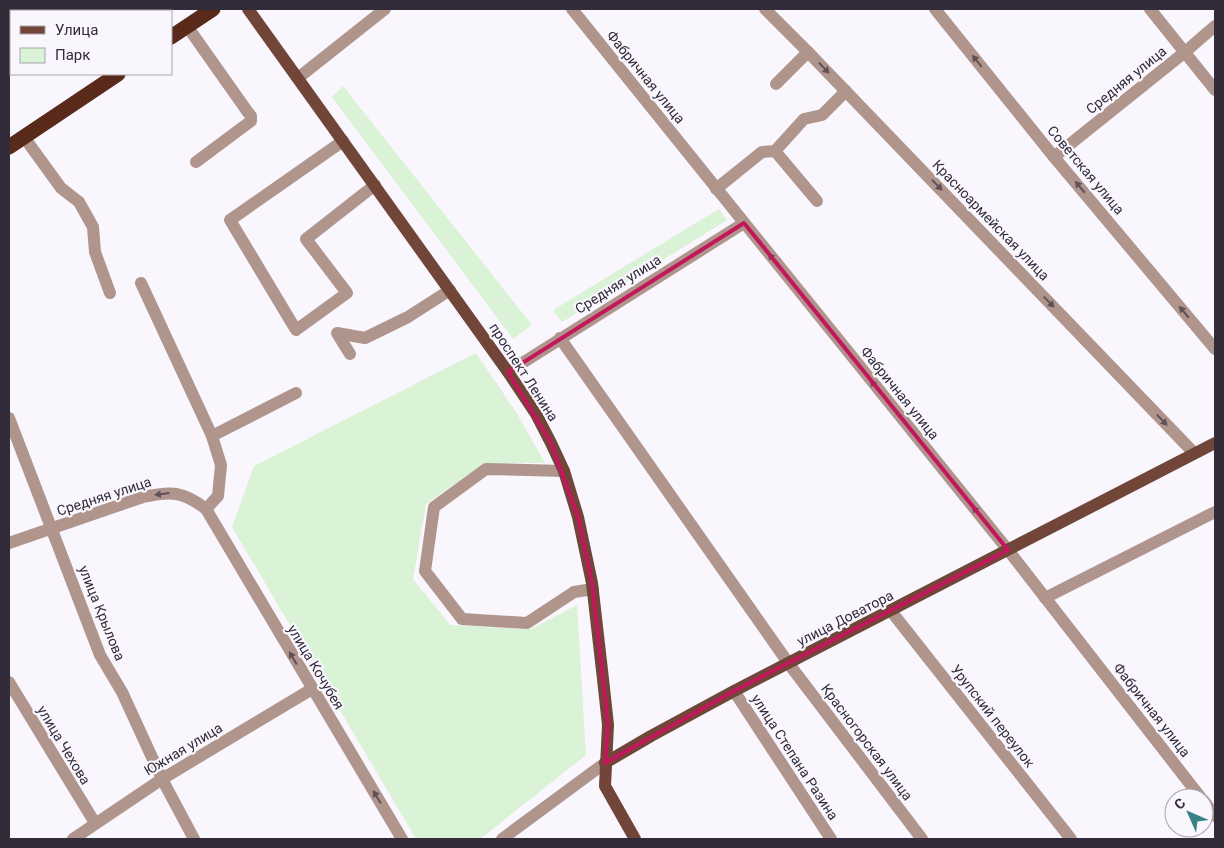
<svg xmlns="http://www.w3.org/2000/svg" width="1224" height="848" viewBox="0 0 1224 848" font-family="Roboto,sans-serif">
<rect width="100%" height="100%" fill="#f9f6fd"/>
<!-- green -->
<g fill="#daf2d5">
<path d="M343 86 532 325 513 339 332 97Z"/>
<path d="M719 209 727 220 562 322 553 310Z"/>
<path d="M476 353 516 412 545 463H485L426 504 413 579 450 625 531 629 577 605 586 755 480 839H416L232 527 254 466Z"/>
</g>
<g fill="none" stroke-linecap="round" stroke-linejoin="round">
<!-- minor -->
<g stroke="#b0958d" stroke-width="12">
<path d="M13 9 14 11"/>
<path d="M572 9 1008 550 1201 798"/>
<path d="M765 9 808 52 1194 453"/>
<path d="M935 9 1054 157 1215 349"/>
<path d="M1150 9 1215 90"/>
<path d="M187 26 247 111 251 116V121L196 162"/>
<path d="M9 45 11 43"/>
<path d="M298 78 385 9"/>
<path d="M776 84 808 52"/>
<path d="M24 137 61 188 79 202 93 227 95 252 110 293"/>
<path d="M343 141 230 220 296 330 347 293 306 239 375 185"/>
<path d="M775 151 817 201"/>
<path d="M1054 157 1185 52 1215 26"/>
<path d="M716 189 762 152 775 151 804 119 822 115 846 91"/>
<path d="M141 283 212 436 221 465 218 496 206 509"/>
<path d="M560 338 789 664 922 839"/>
<path d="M350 354 337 333 365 338 408 317 450 290"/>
<path d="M508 372 744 223"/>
<path d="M9 418 100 655 122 692 162 779 194 839"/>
<path d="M212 436 296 393"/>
<path d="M564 471 486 469 434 507 425 571 462 619 527 623 574 592 593 589"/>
<path d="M9 543 143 497C171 491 183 491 206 509L402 839"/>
<path d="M1045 598 1215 512"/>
<path d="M891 611 1071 839"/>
<path d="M9 682 95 823"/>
<path d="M734 691 831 839"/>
<path d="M1204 801 1215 816"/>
<path d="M73 839 162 779 312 689"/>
<path d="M502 839 605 763"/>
</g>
<!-- major -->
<g stroke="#714538" stroke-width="12">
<path d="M248 9 508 372 536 414 551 443 564 471 578 517 592 583 603 679 608 725 605 786 635 839"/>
<path d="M605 763 651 736 734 691 1215 443"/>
</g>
<!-- highway -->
<g stroke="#59291a" stroke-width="15">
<path d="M171 37 213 9"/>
<path d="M9 147 118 74"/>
</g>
</g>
<!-- one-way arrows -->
<defs><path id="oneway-solid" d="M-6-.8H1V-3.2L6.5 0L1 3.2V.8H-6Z" transform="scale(1.25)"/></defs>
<g fill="#5e5157">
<use href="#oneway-solid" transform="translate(977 61) rotate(-129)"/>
<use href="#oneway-solid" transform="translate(824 68) rotate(46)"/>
<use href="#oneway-solid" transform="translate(937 185) rotate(46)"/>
<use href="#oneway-solid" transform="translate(1080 187) rotate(-130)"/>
<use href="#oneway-solid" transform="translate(773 259) rotate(-129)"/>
<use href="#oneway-solid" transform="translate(1049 302) rotate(46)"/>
<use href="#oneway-solid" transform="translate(1184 312) rotate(-130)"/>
<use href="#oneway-solid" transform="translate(875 386) rotate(-129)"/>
<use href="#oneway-solid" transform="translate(1162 420) rotate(46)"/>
<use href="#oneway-solid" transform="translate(162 494) rotate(173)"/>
<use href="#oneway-solid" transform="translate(977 512) rotate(-129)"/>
<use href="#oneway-solid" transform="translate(293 658) rotate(-120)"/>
<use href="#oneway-solid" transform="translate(377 797) rotate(-121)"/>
</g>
<!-- marked area -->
<path fill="none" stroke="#c2185b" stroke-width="4" stroke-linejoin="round" d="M744 223 1008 550 734 691 605 763 608 725 603 679 592 583 578 517 551 443 508 372Z"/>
<g text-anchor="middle" stroke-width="4.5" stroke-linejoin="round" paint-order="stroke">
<!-- street labels -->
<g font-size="14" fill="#322c3a" stroke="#f9f6fd">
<text transform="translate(646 77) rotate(51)" y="5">Фабричная улица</text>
<text transform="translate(1126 80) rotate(-39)" y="5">Средняя улица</text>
<text transform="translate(1086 170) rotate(50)" y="5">Советская улица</text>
<text transform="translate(991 220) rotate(46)" y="5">Красноармейская улица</text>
<text transform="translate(618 284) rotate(-32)" y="5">Средняя улица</text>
<text transform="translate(524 372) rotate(57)" y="5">проспект Ленина</text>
<text transform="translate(900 393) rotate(51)" y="5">Фабричная улица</text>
<text transform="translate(104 496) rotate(-18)" y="5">Средняя улица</text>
<text transform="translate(102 613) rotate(68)" y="5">улица Крылова</text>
<text transform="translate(845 618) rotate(-27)" y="5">улица Доватора</text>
<text transform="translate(316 667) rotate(59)" y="5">улица Кочубея</text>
<text transform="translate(1152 710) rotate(52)" y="5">Фабричная улица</text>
<text transform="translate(993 716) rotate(52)" y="5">Урупский переулок</text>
<text transform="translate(867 742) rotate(53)" y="5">Красногорская улица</text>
<text transform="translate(64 745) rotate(59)" y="5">улица Чехова</text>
<text transform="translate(183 749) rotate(-31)" y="5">Южная улица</text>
<text transform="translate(795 757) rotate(57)" y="5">улица Степана Разина</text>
</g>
</g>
<!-- border -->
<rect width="1224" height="848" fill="none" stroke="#322c3a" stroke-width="20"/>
<!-- legend -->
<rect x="10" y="10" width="162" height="65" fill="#f9f6fd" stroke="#a9a5af"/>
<rect x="20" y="26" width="25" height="8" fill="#714538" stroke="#a9a5af"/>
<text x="55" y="35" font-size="15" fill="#322c3a">Улица</text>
<rect x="20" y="48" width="25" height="15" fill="#daf2d5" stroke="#a9a5af"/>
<text x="55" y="60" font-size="15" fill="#322c3a">Парк</text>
<!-- north arrow -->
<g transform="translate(1189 813) rotate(315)"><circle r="24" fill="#f9f6fd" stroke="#a9a5af"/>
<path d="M0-4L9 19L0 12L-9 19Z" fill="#398287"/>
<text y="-8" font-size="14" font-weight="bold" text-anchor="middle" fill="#322c3a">С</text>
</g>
</svg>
